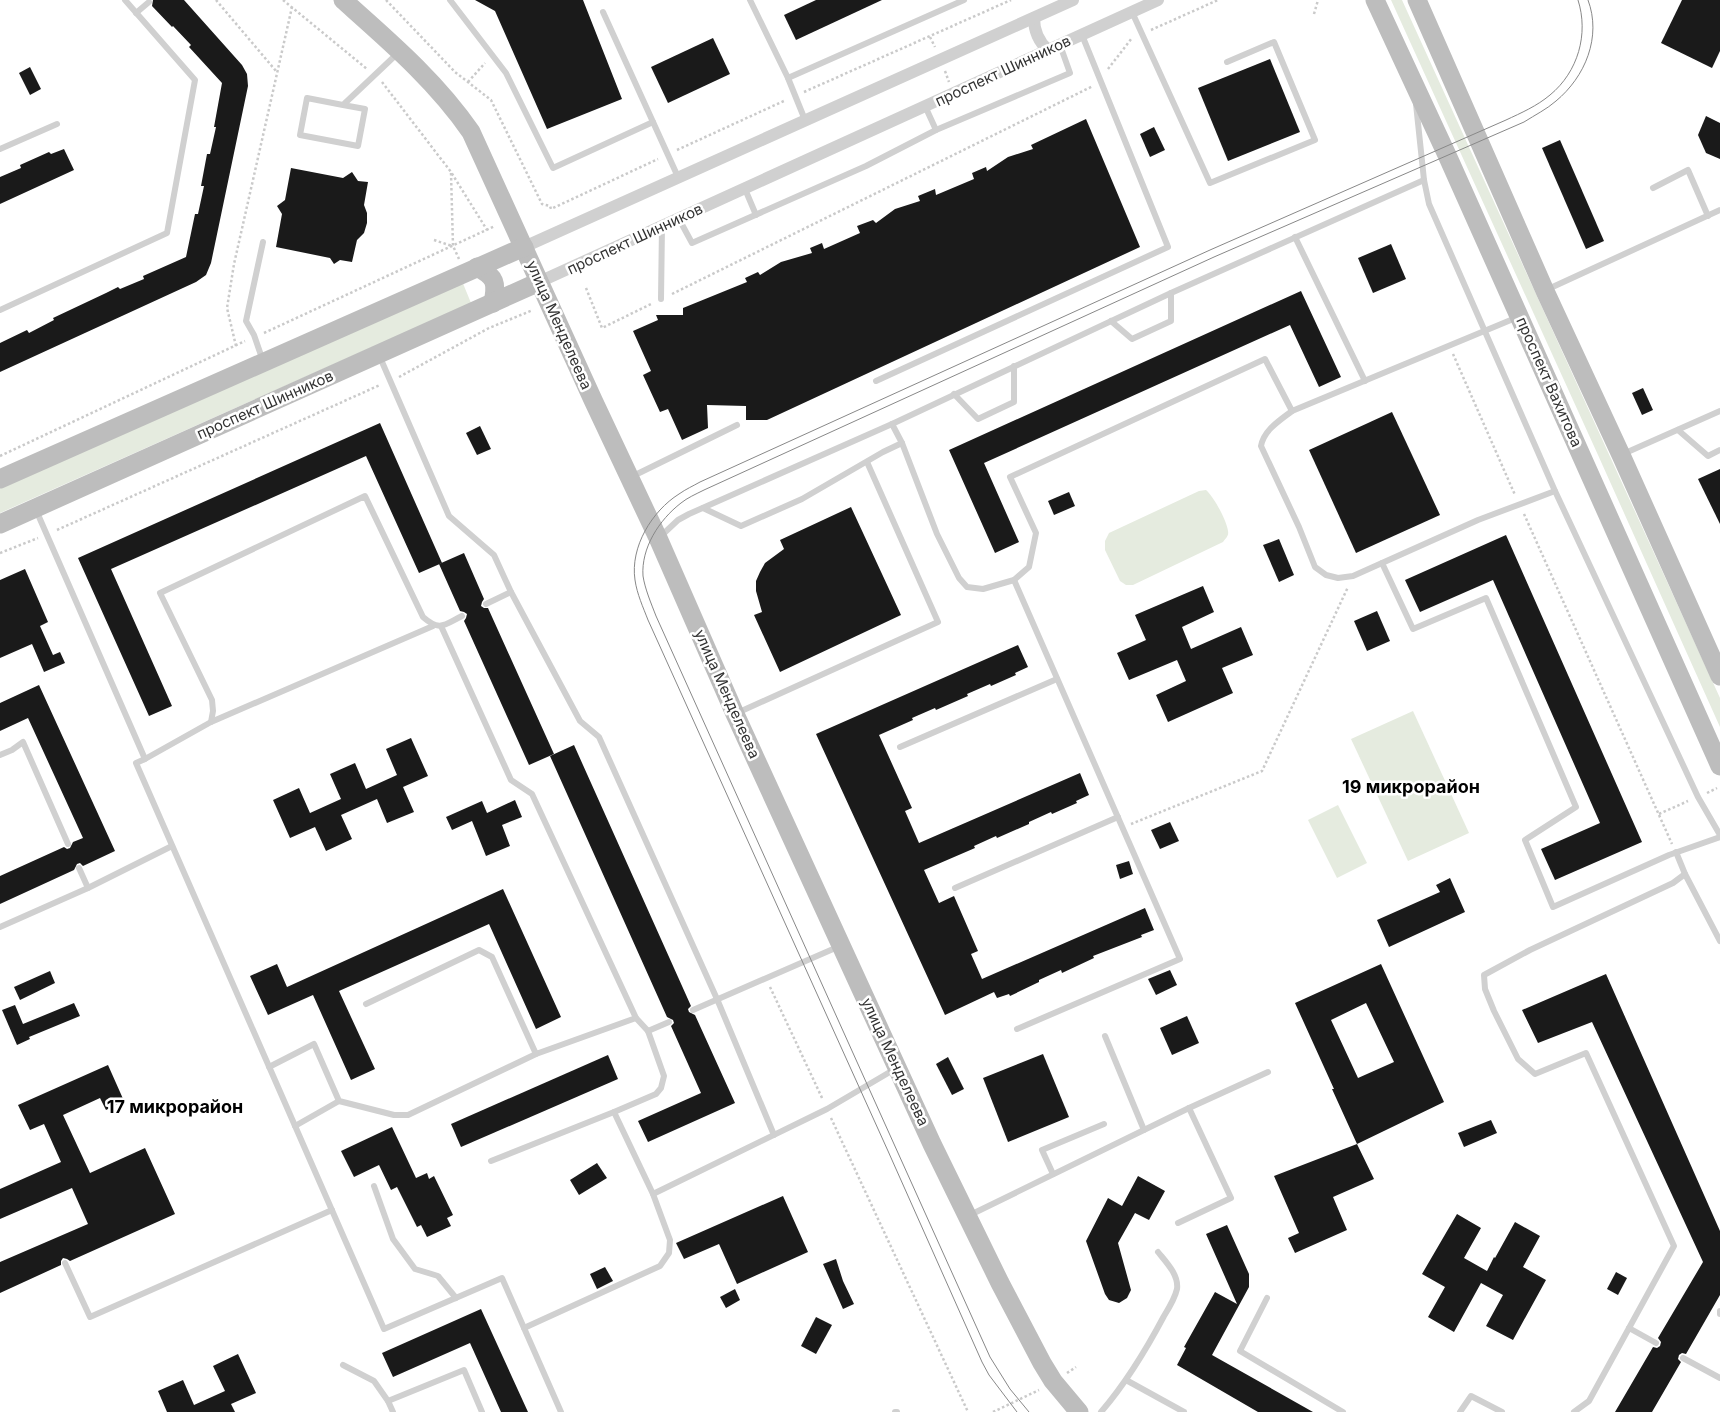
<svg xmlns="http://www.w3.org/2000/svg" width="1720" height="1412" viewBox="0 0 1720 1412" font-family="Inter,sans-serif">
<rect width="100%" height="100%" fill="#fff"/>
<!-- green -->
<g fill="#e5ebdf">
<path d="M1391 0H1402L1720 698V727L1598 455Z"/>
<path d="M462 281 471 303 0 513V486Z"/>
<path d="M1206 490C1214 497 1227 521 1228 531 1229 536 1226 538 1223 542L1133 585H1126L1120 581 1105 550V541L1109 533 1199 491Z"/>
<path d="M1413 711 1469 833 1408 861 1351 739Z"/>
<path d="M1338 805 1367 863 1337 878 1308 820Z"/>
</g>
<!-- building -->
<g fill="#1a1a1a" fill-rule="evenodd">
<path d="M153 0H184L242 65 247 74 248 86 211 263 206 275 196 282 0 372V343L27 330 29 333 54 320 53 318 106 293 118 287 120 289 144 279 143 276 186 257 195 214H198L204 186H201L207 154H210L216 127H214L222 83 189 47 191 45 173 26 172 27 152 6Z"/>
<path d="M475 0H583L622 99 547 129 495 11Z"/>
<path d="M816 0H882L796 40 784 15Z"/>
<path d="M1682 0H1720V51L1712 68 1661 43Z"/>
<path d="M713 38 730 74 668 103 651 67Z"/>
<path d="M1270 59 1300 132 1228 161 1198 88Z"/>
<path d="M30 67 41 89 30 95 19 73Z"/>
<path d="M1706 116 1720 123V159L1706 153 1698 135Z"/>
<path d="M1086 119 1140 247 767 420H746V406L707 405 708 428 682 440 668 409 660 412 643 375 651 371 633 331 658 320 656 315H683V308L747 282 745 278 758 272 760 275 781 262 812 253 810 248 822 243 824 249 860 233 857 226 873 220 876 223 895 209 920 201 918 196 935 189 936 195 974 179 972 173 986 167 987 171 1008 157 1033 149 1031 145Z"/>
<path d="M1154 127 1165 150 1150 157 1140 134Z"/>
<path d="M1560 140 1604 241 1586 249 1542 148Z"/>
<path d="M64 149 74 170 0 204V177L21 168 20 165 49 152 51 154Z"/>
<path d="M291 168 343 178 352 172 358 181 368 182 364 205 367 213V223L364 233 357 240 352 262 340 260 334 264 330 258 276 247 282 214 277 206 285 200Z"/>
<path d="M1391 244 1406 279 1373 293 1358 258Z"/>
<path d="M1301 291 1341 377 1319 387 1290 325 984 463 1019 542 995 553 949 450Z"/>
<path d="M1643 388 1653 410 1642 415 1632 393Z"/>
<path d="M1392 412 1440 515 1356 553 1309 450Z"/>
<path d="M380 423 442 563 419 573 366 456 111 569 172 706 149 716 78 558Z"/>
<path d="M480 426 491 449 477 455 466 433Z"/>
<path d="M1720 469V524L1698 479Z"/>
<path d="M1069 492 1075 506 1054 515 1048 501Z"/>
<path d="M851 507 901 615 780 672 754 615 762 612 756 591V581L760 572 765 563 784 549 780 540Z"/>
<path d="M1506 535 1642 842 1555 880 1541 849 1600 823 1493 580 1420 612 1405 580Z"/>
<path d="M1279 539 1294 575 1279 582 1263 545Z"/>
<path d="M464 553 484 599 482 602 481 606 484 608H488L554 754 529 765 464 621 466 618 467 614 464 612 460 611 439 564Z"/>
<path d="M25 569 48 622 40 626 53 655 60 652 65 663 44 672 32 644 0 658V580Z"/>
<path d="M1203 586 1214 612 1182 627 1191 649 1241 627 1253 655 1222 668 1233 693 1168 722 1156 695 1186 681 1177 660 1129 680 1117 653 1146 640 1135 615Z"/>
<path d="M1377 611 1390 641 1367 651 1354 621Z"/>
<path d="M1018 645 1028 667 1015 673 1016 675 991 686 990 684 967 694 968 696 936 710 935 708 912 718 913 720 879 735 912 808 905 811 919 843 1080 773 1089 795 1076 801 1077 803 1052 814 1051 812 1029 822V824L997 838 996 836 974 846 975 848 924 870 939 903 954 896 978 951 971 954 982 979 1145 908 1154 930 1141 935 1142 937 1093 956 1094 958 1062 973 1061 970 1039 980V982L1010 996 1009 994 997 998 994 992 945 1015 816 734Z"/>
<path d="M39 685 115 851 83 866 80 863 77 864 74 870 0 904V876L64 847 67 849 70 848 73 842 83 838 28 718 0 731V703Z"/>
<path d="M411 738 428 776 403 787 414 812 387 823 377 799 341 815 352 839 326 851 315 827 290 838 273 800 299 788 310 813 341 799 330 774 355 763 366 789 397 775 386 749Z"/>
<path d="M574 745 691 1006 688 1009 689 1012 695 1015 735 1103 648 1142 638 1121 701 1093 671 1026 674 1023 673 1020 667 1017 550 756Z"/>
<path d="M515 800 522 817 502 825 510 846 486 856 472 821 452 830 446 817 482 801 487 813Z"/>
<path d="M1170 822 1179 841 1160 849 1151 830Z"/>
<path d="M1129 861 1133 874 1120 879 1116 865Z"/>
<path d="M1450 878 1465 912 1389 947 1377 920 1440 892 1436 885Z"/>
<path d="M503 889 561 1017 536 1029 489 924 339 991 375 1069 351 1080 313 995 268 1015 250 976 277 964 287 987Z"/>
<path d="M1381 964 1444 1102 1357 1144 1332 1089H1334L1295 1003ZM1366 1003 1394 1062 1358 1078 1331 1020Z"/>
<path d="M1170 970 1177 985 1156 995 1148 979Z"/>
<path d="M50 971 55 983 20 1000 14 987Z"/>
<path d="M1606 974 1720 1231V1295L1686 1354 1682 1353 1679 1355 1678 1359 1681 1362 1652 1412H1615L1653 1347 1657 1348 1660 1346 1661 1342 1658 1338 1703 1262 1592 1022 1538 1043 1522 1010Z"/>
<path d="M74 1003 80 1016 29 1037 30 1039 17 1045 2 1010 15 1005 23 1024Z"/>
<path d="M1187 1016 1199 1043 1172 1055 1160 1028Z"/>
<path d="M1043 1054 1069 1117 1008 1142 983 1078Z"/>
<path d="M608 1055 618 1079 461 1147 451 1124Z"/>
<path d="M948 1057 964 1089 952 1095 936 1064Z"/>
<path d="M108 1065 124 1101 106 1110 100 1098 63 1115 90 1173 145 1148 175 1214 70 1261 67 1259 63 1258 61 1261V1265L0 1293V1262L88 1224 72 1188 0 1219V1189L61 1162 44 1124 30 1130 18 1105Z"/>
<path d="M1491 1120 1497 1133 1464 1147 1458 1133Z"/>
<path d="M392 1127 416 1178 427 1173 429 1179 434 1176 453 1215 447 1218 451 1226 427 1237 421 1225 417 1227 397 1187 391 1190 379 1165 354 1177 341 1151Z"/>
<path d="M1357 1144 1374 1179 1333 1197 1347 1230 1295 1253 1288 1238 1299 1233 1274 1176Z"/>
<path d="M597 1163 607 1178 579 1195 570 1180Z"/>
<path d="M1138 1176 1165 1191 1149 1220 1135 1213 1118 1243 1131 1290 1127 1298 1119 1303 1109 1300 1105 1294 1086 1241 1108 1198 1122 1206Z"/>
<path d="M783 1196 808 1252 737 1284 719 1244 684 1259 676 1243Z"/>
<path d="M1457 1214 1481 1228 1464 1258 1487 1271 1494 1257 1495 1258 1515 1222 1540 1236 1523 1267 1546 1280 1513 1340 1486 1326 1503 1295 1481 1283 1454 1332 1428 1317 1445 1287 1422 1274Z"/>
<path d="M1227 1225 1249 1274V1287L1212 1355 1313 1412H1258L1177 1365 1186 1348 1184 1347 1215 1292 1237 1304 1206 1234Z"/>
<path d="M836 1259 843 1281 854 1304 843 1309 823 1264Z"/>
<path d="M605 1267 613 1281 597 1289 590 1274Z"/>
<path d="M1616 1272 1627 1278 1618 1295 1607 1289Z"/>
<path d="M735 1289 740 1300 726 1308 720 1297Z"/>
<path d="M481 1309 528 1412H501L470 1343 393 1377 382 1353Z"/>
<path d="M816 1317 832 1325 816 1354 801 1346Z"/>
<path d="M238 1354 256 1393 231 1404 235 1412H167L158 1391 183 1380 194 1405 225 1391 213 1366Z"/>
</g>
<g fill="none" stroke-linecap="round" stroke-linejoin="round">
<!-- path -->
<g stroke="#cacaca" stroke-width="2.5" stroke-dasharray="2.5 2.5" stroke-linecap="butt">
<path d="M216 0 276 71"/>
<path d="M283 0 367 69"/>
<path d="M386 0 455 72 491 100 542 204 550 206 551 209 658 159"/>
<path d="M1314 14 1318 0"/>
<path d="M1151 30 1218 0"/>
<path d="M930 37 935 47"/>
<path d="M1108 69 1132 38"/>
<path d="M945 71 949 82"/>
<path d="M382 82 451 172 487 230"/>
<path d="M468 82 485 63"/>
<path d="M804 92 1011 0"/>
<path d="M677 150 786 100"/>
<path d="M451 173 453 246 459 259"/>
<path d="M434 240 452 246"/>
<path d="M586 288 602 328 651 304"/>
<path d="M672 294 1093 86"/>
<path d="M264 333 495 226"/>
<path d="M236 346 227 308 234 264 292 7"/>
<path d="M1453 354 1515 495"/>
<path d="M399 377 489 328 533 310"/>
<path d="M0 456 245 341"/>
<path d="M1524 514 1672 844"/>
<path d="M57 530 380 385"/>
<path d="M0 553 38 538"/>
<path d="M1707 793 1717 788"/>
<path d="M1659 814 1688 801"/>
<path d="M1131 824 1262 771 1348 587"/>
<path d="M770 987 823 1100"/>
<path d="M831 1118 968 1412"/>
<path d="M1067 1373 1076 1367"/>
<path d="M993 1412 1039 1390"/>
</g>
<!-- lane -->
<g stroke="#d0d0d0" stroke-width="6">
<path d="M450 0 506 73 553 168 653 122"/>
<path d="M750 0 788 78 964 0"/>
<path d="M603 12 678 177"/>
<path d="M1132 12 1210 183 1315 140 1274 42 1227 62"/>
<path d="M136 13 149 2"/>
<path d="M788 78 805 120"/>
<path d="M1416 104 1424 180 1429 204 1555 491 1698 797 1720 835"/>
<path d="M343 105 307 98 300 135 358 146 365 109 343 105 399 52"/>
<path d="M936 130 1070 73 1060 45"/>
<path d="M0 149 57 124"/>
<path d="M1653 188 1688 170 1708 216"/>
<path d="M745 189 756 215"/>
<path d="M679 219 692 243 866 166 936 130 925 106"/>
<path d="M1295 237 1365 381"/>
<path d="M263 242 246 321 254 335 263 361"/>
<path d="M1546 290 1720 210"/>
<path d="M661 299 662 226"/>
<path d="M0 310 167 233 195 80 125 0"/>
<path d="M1111 321 1132 339 1171 321V293"/>
<path d="M379 355 449 516 494 555 511 592 486 604"/>
<path d="M876 381 1168 247 1082 35"/>
<path d="M954 394 978 419 1014 402V366"/>
<path d="M1292 411C1279 421 1264 430 1261 446L1299 527 1315 567 1326 575 1338 578 1353 576 1382 563"/>
<path d="M892 424 902 443"/>
<path d="M1678 430 1708 456 1720 450"/>
<path d="M1623 454 1720 411"/>
<path d="M631 477 737 425"/>
<path d="M1555 491 1478 520 1382 563 1413 629 1486 598 1576 807 1525 840 1553 907 1669 855 1720 837"/>
<path d="M703 508 741 526 802 499 883 452 902 443 937 534 959 578 967 587 983 589 1014 580 1029 567 1036 533 1010 477 1265 359 1292 411 1518 317"/>
<path d="M36 510 145 759 136 763 384 1329 502 1278 561 1412"/>
<path d="M661 536 678 520 689 514 892 424 1171 293 1424 180"/>
<path d="M1014 580 1180 959 1017 1029"/>
<path d="M511 592 580 721 599 737 717 999 774 1135"/>
<path d="M441 626 511 780 532 794 636 1018 648 1031 664 1076 661 1088 656 1094 614 1112 653 1194 827 1109 895 1069"/>
<path d="M737 713 938 622 867 462"/>
<path d="M211 722 433 626"/>
<path d="M900 747 1057 679"/>
<path d="M0 755 12 750 23 742 68 844"/>
<path d="M145 759 211 722 213 711 212 700 160 593 365 496 423 617C440 632 444 625 462 616"/>
<path d="M1676 852 1685 874 1720 941"/>
<path d="M88 888 172 846"/>
<path d="M955 888 1118 817"/>
<path d="M0 927 88 888 79 868"/>
<path d="M366 1004 479 950 492 957 536 1054 636 1018"/>
<path d="M693 1010 840 946"/>
<path d="M648 1031 669 1022"/>
<path d="M1105 1036 1144 1130"/>
<path d="M269 1067 314 1044 339 1101 394 1115H408L536 1054"/>
<path d="M295 1126 339 1101"/>
<path d="M491 1161 614 1112"/>
<path d="M1053 1174 1042 1150 1104 1124"/>
<path d="M374 1186 393 1239 415 1269 438 1276 456 1298"/>
<path d="M970 1215 1189 1108 1268 1072"/>
<path d="M1178 1223 1231 1198 1189 1108"/>
<path d="M65 1263 90 1317 332 1210"/>
<path d="M1267 1298 1240 1351 1343 1412"/>
<path d="M1720 1311V1314"/>
<path d="M524 1328 660 1266 669 1253 670 1240 653 1194"/>
<path d="M1629 1328 1656 1343"/>
<path d="M1683 1358 1720 1378"/>
<path d="M343 1365 374 1381 388 1401 464 1370 482 1412"/>
<path d="M1126 1380 1184 1412"/>
<path d="M388 1401 393 1412"/>
<path d="M895 1412H897"/>
<path d="M1101 1412C1126 1383 1146 1350 1164 1316 1169 1308 1175 1298 1177 1289 1179 1275 1166 1262 1158 1252"/>
<path d="M1460 1412 1471 1396 1502 1412"/>
<path d="M1574 1412 1589 1401 1674 1246 1586 1053 1535 1074 1518 1059 1494 1011 1485 989 1484 975 1530 950 1673 883 1685 874"/>
</g>
<!-- street -->
<g stroke="#d0d0d0" stroke-width="12">
<path d="M1034 18C1034 31 1038 41 1048 50"/>
<path d="M524 247 1073 0"/>
<path d="M539 282 1158 0"/>
</g>
<!-- secondary -->
<g stroke="#bdbdbd" stroke-width="19">
<path d="M343 0C389 41 436 81 471 132L593 400 658 538 735 714 932 1144 1000 1283 1042 1363 1053 1381 1079 1412"/>
<path d="M1375 0 1447 155 1720 766"/>
<path d="M1417 0 1545 291 1621 455 1720 676"/>
<path d="M477 267C496 277 497 283 493 303"/>
<path d="M0 479 524 247"/>
<path d="M0 524 539 282"/>
</g>
<!-- tram -->
<g stroke="#888" stroke-width="1">
<path d="M1017 1412 989 1375 982 1362 888 1151 648 620C643 607 637 594 635 580 630 547 652 511 679 494 686 489 693 486 700 482L1210 250 1506 120C1521 113 1537 106 1550 95 1578 72 1589 34 1578 0"/>
<path d="M1029 1412 1010 1389 990 1357 656 616C651 603 645 589 643 576 641 548 659 520 681 503 687 498 696 494 704 490L1214 257 1524 122C1535 115 1547 109 1556 101 1585 77 1602 37 1588 0"/>
</g>
</g>
<g text-anchor="middle" stroke-width="5" stroke-linejoin="round" paint-order="stroke">
<!-- street labels -->
<g font-size="15" fill="#333" stroke="#fff">
<text transform="translate(1003 71) rotate(-25)" y="5">проспект Шинников</text>
<text transform="translate(635 239) rotate(-25)" y="5">проспект Шинников</text>
<text transform="translate(559 325) rotate(66)" y="5">улица Менделеева</text>
<text transform="translate(1549 382) rotate(66)" y="5">проспект Вахитова</text>
<text transform="translate(265 405) rotate(-24)" y="5">проспект Шинников</text>
<text transform="translate(727 694) rotate(66)" y="5">улица Менделеева</text>
<text transform="translate(895 1062) rotate(65)" y="5">улица Менделеева</text>
</g>
<!-- quarter labels -->
<g font-size="18" font-weight="bold" fill="#000" stroke="#fff">
<text x="1411" y="793">19 микрорайон</text>
<text x="175" y="1113">17 микрорайон</text>
</g>
</g>
</svg>
